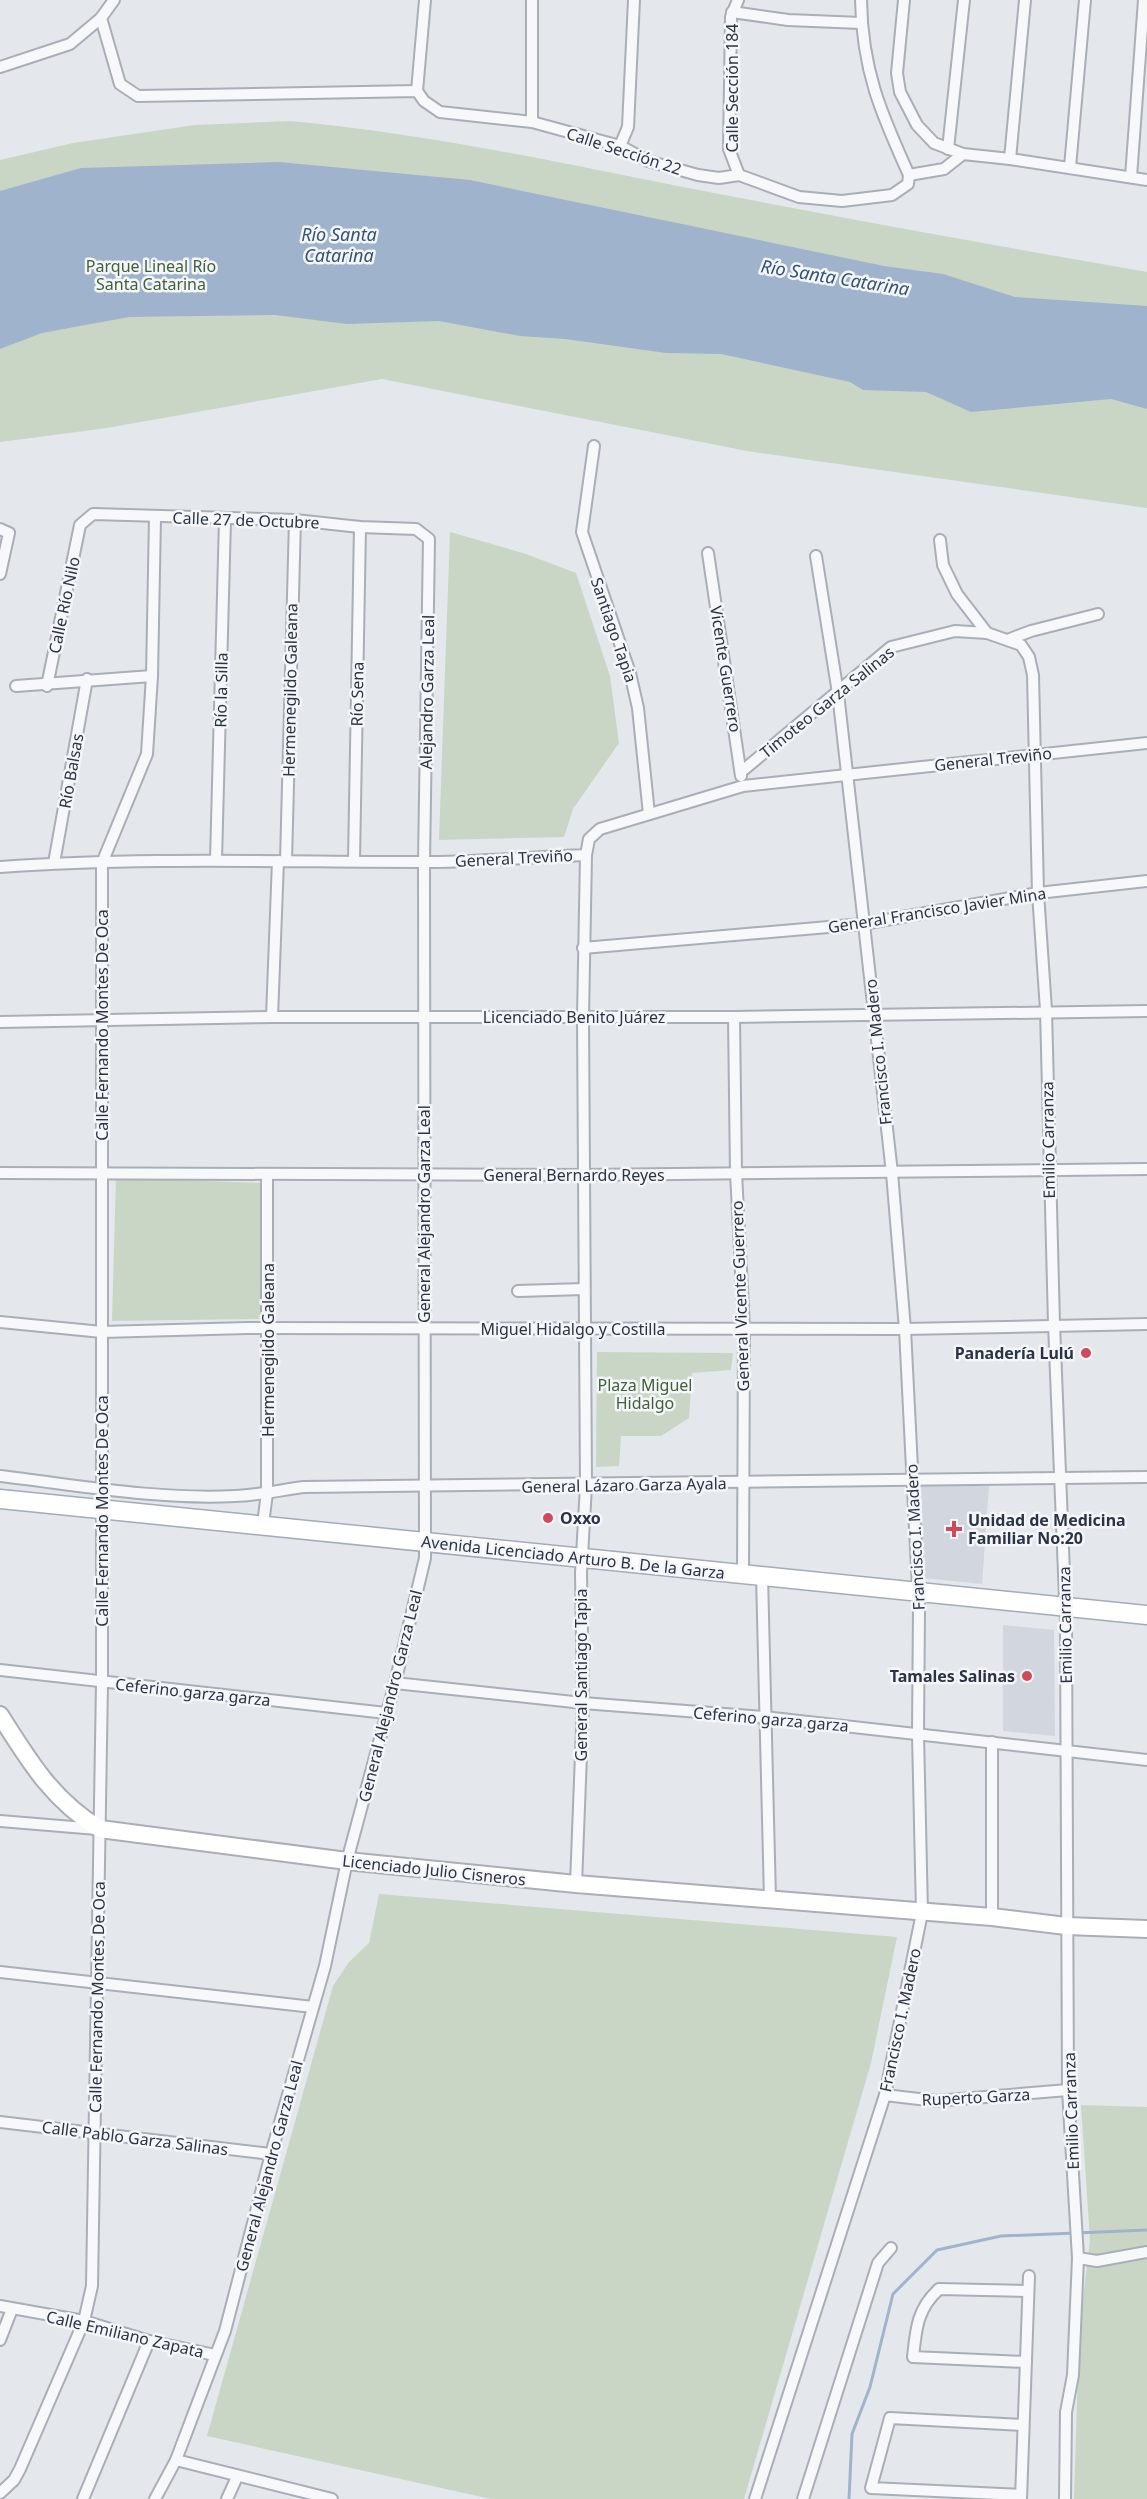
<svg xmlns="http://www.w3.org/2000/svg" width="1147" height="2499" viewBox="0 0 1147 2499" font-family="'Noto Sans',sans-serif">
<rect width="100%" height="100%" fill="#e4e7ec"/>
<!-- built -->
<g fill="#d2d6de">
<path d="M921 1485 989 1486 982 1584 923 1578Z"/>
<path d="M1003 1625 1054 1630 1055 1736 1003 1731Z"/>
</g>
<!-- green -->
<g fill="#c9d6c5">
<path d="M290 121C423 133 552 161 683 187 837 217 992 245 1147 272V508L747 451 382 379 107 428 0 442V160L73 143 195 125Z"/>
<path d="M450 532 526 554 576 573 610 676 619 743 573 809 564 837 439 840Z"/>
<path d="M116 1178 261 1183 263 1319 112 1321Z"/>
<path d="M597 1352 733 1353 731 1370 692 1373 689 1418 661 1436H621L619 1466 596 1467Z"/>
<path d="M379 1894 897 1937 871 2063 744 2499H491L207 2436 333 1986 349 1962 369 1943Z"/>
<path d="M1081 2105 1147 2107V2499H1074L1079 2334 1090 2240Z"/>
</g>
<!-- water -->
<path fill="#9fb4cc" d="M279 162 470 180 884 266 943 274 1015 297 1147 306V409L1111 399 971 412 926 392 863 390 850 382 721 354 666 353 565 339 520 336 439 321 347 324 275 315 129 317 42 333 0 349V191L81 168Z"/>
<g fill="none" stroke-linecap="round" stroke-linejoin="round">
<!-- stream -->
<path stroke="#9fb4cc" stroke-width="3" d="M849 2499 852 2434 870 2387 893 2294 937 2250 1001 2236 1147 2230"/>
<defs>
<g id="street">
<path d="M114 0 101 18 120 84 138 96 417 91 424 101 440 112 532 122 620 146 648 161 698 175 719 178 739 175 799 197 842 201 892 195 908 184 909 175C881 113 862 70 861 0"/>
<path d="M738 0 731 17 729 149 739 175"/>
<path d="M904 0 897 73 900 92 917 125 934 143 963 154 1010 159 1147 180"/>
<path d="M732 12 788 20 861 23"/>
<path d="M0 67 70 44 101 18"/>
<path d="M417 91 425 0"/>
<path d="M532 122V0"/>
<path d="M620 146 628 127 634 0"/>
<path d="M948 149 964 0"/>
<path d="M1010 159 1025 0"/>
<path d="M1070 167 1085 0"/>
<path d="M909 175 944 169 963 154"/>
<path d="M1131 177 1144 0"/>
<path d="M594 446 582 532 630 673 638 708 649 814"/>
<path d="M0 529 9 533 0 574"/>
<path d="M940 540 943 565 957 594 987 633 1021 645 1029 657 1033 675 1038 893 1046 1010 1054 1324 1066 1623 1068 2090 1078 2258 1073 2375 1066 2412 1065 2499"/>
<path d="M708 553 741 776"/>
<path d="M1010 639 1031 631 1098 614"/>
<path d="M16 686 152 676"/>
<path d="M47 686 80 525 93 514 295 520 360 527 416 529 429 539 424 862 425 1558 395 1683 347 1861 325 1966 271 2154 225 2331 176 2460 155 2499"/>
<path d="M741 772 891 647 955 631 987 633"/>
<path d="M216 860 225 520"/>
<path d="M354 860 360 527"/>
<path d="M286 861 295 520"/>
<path d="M54 863 87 679"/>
<path d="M0 867C141 857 282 862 423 862 477 862 532 857 586 855L589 839 600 829 743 786 1147 743"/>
<path d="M583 948 863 924 1038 893 1147 881"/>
<path d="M272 1017 278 861"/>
<path d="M734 1017 736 1173 744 1328 743 1576"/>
<path d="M0 1022 272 1017H734L1147 1011"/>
<path d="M0 1173 585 1175 1147 1169"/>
<path d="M518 1291 584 1289"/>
<path d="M0 1322 102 1332 247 1328 905 1329 1147 1324"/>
<path d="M0 1476C77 1485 157 1500 235 1496 259 1495 281 1490 304 1487L1147 1477"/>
<path d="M263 1524 267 1493V1176"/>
<path d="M762 1576 770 1899"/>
<path d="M0 1670 386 1713"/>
<path d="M395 1683 583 1703 764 1717 1147 1760"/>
<path d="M992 1742V1917"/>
<path d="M0 1821 97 1829"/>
<path d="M576 1884 583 1703 581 1573 586 1486 583 1017 586 855"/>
<path d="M0 1972 313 2007"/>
<path d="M885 2095 936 2101 1068 2090"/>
<path d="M0 2122 271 2154"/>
<path d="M1078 2258 1097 2261 1147 2252"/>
<path d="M0 2306 84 2321 149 2341 215 2355"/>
<path d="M0 2340 12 2309"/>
<path d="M1026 2362 913 2357C916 2329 917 2309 939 2289L1028 2291"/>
<path d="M176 2460 332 2499"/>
<path d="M0 2493 14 2480 20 2469 84 2321 92 2286 102 1683V863L147 754 152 676 155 517"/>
<path d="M1021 2495 871 2488 890 2418 1023 2425"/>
<path d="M83 2499 149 2341"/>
<path d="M227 2499 237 2477"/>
<path d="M755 2499 885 2095 922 1913 918 1734 919 1608 905 1329 892 1173 838 693 816 556"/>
<path d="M803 2499 878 2263 891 2248"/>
<path d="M1021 2499 1029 2276"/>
</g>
<path id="secondary" d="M0 1715C29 1761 53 1801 100 1829L347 1861 576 1884 992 1917 1066 1926 1147 1929"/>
<path id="primary" d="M0 1499 1147 1615"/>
</defs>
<!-- street casing -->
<use href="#street" stroke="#a9aeb7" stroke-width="14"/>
<!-- secondary casing -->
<use href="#secondary" stroke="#a9aeb7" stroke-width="20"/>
<!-- primary casing -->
<use href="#primary" stroke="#a3abb8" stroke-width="21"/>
<!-- street -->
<use href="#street" stroke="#f7f8fa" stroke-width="10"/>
<!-- secondary -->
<use href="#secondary" stroke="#fff" stroke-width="16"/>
<!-- primary -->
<use href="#primary" stroke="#fff" stroke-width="18"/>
</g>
<!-- markers -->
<g fill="#d1495b" stroke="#f4f6f9" stroke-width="2">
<circle cx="1086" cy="1353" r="6"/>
<circle cx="548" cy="1518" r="6"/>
<path d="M951 1520h6v6h6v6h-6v6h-6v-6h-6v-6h6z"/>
<circle cx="1027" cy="1676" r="6"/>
</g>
<g text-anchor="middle" stroke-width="5" stroke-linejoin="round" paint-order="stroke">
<!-- street labels -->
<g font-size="16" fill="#2b3445" stroke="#f4f6f9">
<text transform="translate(732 88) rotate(-90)" y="6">Calle Sección 184</text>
<text transform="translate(624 151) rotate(18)" y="6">Calle Sección 22</text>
<text transform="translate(246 520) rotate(2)" y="6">Calle 27 de Octubre</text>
<text transform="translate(64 605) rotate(-78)" y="6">Calle Río Nilo</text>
<text transform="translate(614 630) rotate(71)" y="6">Santiago Tapia</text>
<text transform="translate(726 669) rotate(81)" y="6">Vicente Guerrero</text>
<text transform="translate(221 690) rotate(-89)" y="6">Río la Silla</text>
<text transform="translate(290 690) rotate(-89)" y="6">Hermenegildo Galeana</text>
<text transform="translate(427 692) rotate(-89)" y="6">Alejandro Garza Leal</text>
<text transform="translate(357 694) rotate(-89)" y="6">Río Sena</text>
<text transform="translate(827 702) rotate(-39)" y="6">Timoteo Garza Salinas</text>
<text transform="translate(993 759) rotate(-6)" y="6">General Treviño</text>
<text transform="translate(71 771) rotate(-80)" y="6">Río Balsas</text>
<text transform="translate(514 858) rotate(-3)" y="6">General Treviño</text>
<text transform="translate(937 910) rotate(-9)" y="6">General Francisco Javier Mina</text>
<text x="574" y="1023">Licenciado Benito Juárez</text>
<text transform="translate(102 1025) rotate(-90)" y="6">Calle Fernando Montes De Oca</text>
<text transform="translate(878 1052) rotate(-96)" y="6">Francisco I. Madero</text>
<text transform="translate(1048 1140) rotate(-91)" y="6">Emilio Carranza</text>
<text x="574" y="1181">General Bernardo Reyes</text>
<text transform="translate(424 1214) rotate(-90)" y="6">General Alejandro Garza Leal</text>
<text transform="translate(740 1296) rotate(-92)" y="6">General Vicente Guerrero</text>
<text x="573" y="1335">Miguel Hidalgo y Costilla</text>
<text transform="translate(268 1350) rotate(-90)" y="6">Hermenegildo Galeana</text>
<text transform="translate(624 1485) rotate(-1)" y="6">General Lázaro Garza Ayala</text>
<text transform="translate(102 1511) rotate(-90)" y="6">Calle Fernando Montes De Oca</text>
<text transform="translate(915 1537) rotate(-93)" y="6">Francisco I. Madero</text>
<text transform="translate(573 1557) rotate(6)" y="6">Avenida Licenciado Arturo B. De la Garza</text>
<text transform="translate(1065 1625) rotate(-91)" y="6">Emilio Carranza</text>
<text transform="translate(581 1675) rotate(-90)" y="6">General Santiago Tapia</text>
<text transform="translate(193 1692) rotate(6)" y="6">Ceferino garza garza</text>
<text transform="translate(390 1696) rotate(-76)" y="6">General Alejandro Garza Leal</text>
<text transform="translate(771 1719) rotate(5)" y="6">Ceferino garza garza</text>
<text transform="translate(434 1870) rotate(6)" y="6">Licenciado Julio Cisneros</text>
<text transform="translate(97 1997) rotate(-89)" y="6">Calle Fernando Montes De Oca</text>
<text transform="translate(900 2020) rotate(-78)" y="6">Francisco I. Madero</text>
<text transform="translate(976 2097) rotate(-3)" y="6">Ruperto Garza</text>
<text transform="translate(1071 2111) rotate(-92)" y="6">Emilio Carranza</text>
<text transform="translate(135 2138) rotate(7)" y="6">Calle Pablo Garza Salinas</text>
<text transform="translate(269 2166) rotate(-75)" y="6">General Alejandro Garza Leal</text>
<text transform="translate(125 2334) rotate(13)" y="6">Calle Emiliano Zapata</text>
</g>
<!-- park labels -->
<g font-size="16" fill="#3f6138" stroke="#f4f6f9">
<text x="151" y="272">Parque Lineal Río<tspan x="151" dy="18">Santa Catarina</tspan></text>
<text x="645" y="1391">Plaza Miguel<tspan x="645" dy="18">Hidalgo</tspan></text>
</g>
<!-- poi labels -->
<g font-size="16" font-weight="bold" fill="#2b3445" stroke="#f4f6f9" text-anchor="end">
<text x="1074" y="1359">Panadería Lulú</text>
<text x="560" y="1524" text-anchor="start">Oxxo</text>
<text x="968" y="1526" text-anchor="start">Unidad de Medicina<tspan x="968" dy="18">Familiar No:20</tspan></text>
<text x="1015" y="1682">Tamales Salinas</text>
</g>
<!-- water labels -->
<g font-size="18" font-style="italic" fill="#34527a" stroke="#f4f6f9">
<text x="339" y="241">Río Santa<tspan x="339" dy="21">Catarina</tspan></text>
<text transform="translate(835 278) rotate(9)" y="6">Río Santa Catarina</text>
</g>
</g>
</svg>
